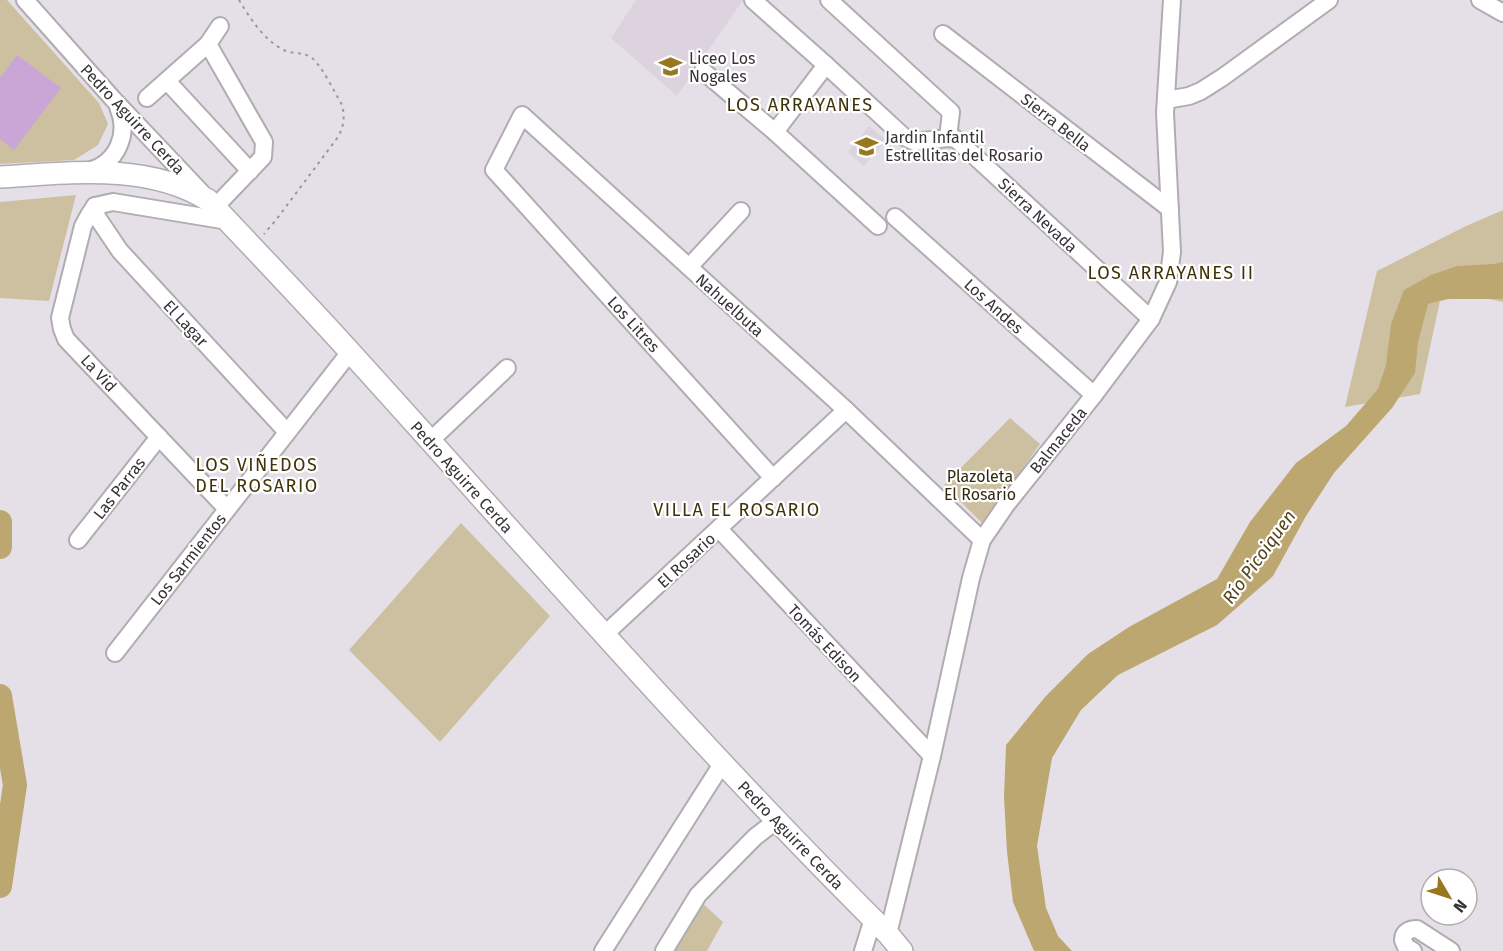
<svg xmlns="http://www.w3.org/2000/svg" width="1503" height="951" viewBox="0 0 1503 951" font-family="'Fira Sans',sans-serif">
<rect width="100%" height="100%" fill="#e5e0e7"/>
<!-- built -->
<g fill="#dcd3df">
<path d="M636 0H743L677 96 611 38Z"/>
<path d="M869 126 886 140 864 166 848 152Z"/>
</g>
<!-- green -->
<g fill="#cdc0a0">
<path d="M0 0H7L99 103 108 124 98 145 74 160 0 164Z"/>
<path d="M76 195 49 301 0 298V202Z"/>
<path d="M1503 210V302L1470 295 1440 301 1420 394 1345 407 1377 271 1466 226Z"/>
<path d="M1010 418 1040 444 983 524 944 485Z"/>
<path d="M461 523 550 616 440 742 349 650Z"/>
<path d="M701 902 723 922 707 951H670Z"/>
</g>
<!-- water -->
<path fill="#bda771" d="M1503 262V299H1447L1428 304 1418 342 1415 373 1392 408 1334 473 1306 516 1273 576 1217 625 1118 675 1081 710 1052 758 1037 846 1046 908 1058 936 1072 951H1034L1013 902 1007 852 1004 797 1006 745 1045 697 1088 654 1129 627 1217 579 1250 522 1296 463 1346 426 1378 389 1386 365 1391 324 1404 290 1431 275 1457 266 1494 264Z"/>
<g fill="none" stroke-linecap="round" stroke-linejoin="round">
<!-- river -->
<g stroke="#bda771" stroke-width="24">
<path d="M0 522V547"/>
<path d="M0 696 15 785 0 886"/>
</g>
</g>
<!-- building -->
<path fill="#c9a6d5" d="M17 55 61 88 14 150 0 139V78Z"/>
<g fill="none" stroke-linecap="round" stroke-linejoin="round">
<defs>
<g id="minor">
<path d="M25 0 113 99 201 192"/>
<path d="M753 0 826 65 904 137 915 142 948 138 956 139 1151 319"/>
<path d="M829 0 951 112 948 138"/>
<path d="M1480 0 1503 13"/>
<path d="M943 34 1170 209"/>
<path d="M208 44 264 142 263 157 215 207"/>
<path d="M703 71 775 132 878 226"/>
<path d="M167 81 250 171"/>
<path d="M147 98 208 44 220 26"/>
<path d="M1166 100 1189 96 1201 91 1223 77 1329 0"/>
<path d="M775 132 826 65"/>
<path d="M88 171C117 164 130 134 118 107"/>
<path d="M95 206 89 215 83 226 60 318 62 329 66 339 227 509"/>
<path d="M95 206 97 217 120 251 287 432"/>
<path d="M95 206 113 202 228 221"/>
<path d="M895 217 1094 395"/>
<path d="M689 267 741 211"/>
<path d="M430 441 507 368"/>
<path d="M773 478 494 170 522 115 846 410 982 540"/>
<path d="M719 529 932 756"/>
<path d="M78 540 159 437"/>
<path d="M604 635 846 410"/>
<path d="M115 653 350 352"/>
<path d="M888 934 932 756 971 578 982 540 1006 505 1094 395 1151 319 1168 282 1172 252 1165 113 1172 0"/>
<path d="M603 951 722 764"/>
<path d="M664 951 698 895 755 837 777 820"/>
<path d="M863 951 873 919"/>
<path d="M1413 951 1406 947 1403 940C1403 932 1409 929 1417 929L1451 951"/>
</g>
<path id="major" d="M0 177C68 173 147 162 208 200 256 251 305 302 352 354 529 549 701 749 888 934L902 951"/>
</defs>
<!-- minor casing -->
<use href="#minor" stroke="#b0acb2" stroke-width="20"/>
<!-- major casing -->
<use href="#major" stroke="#b0acb2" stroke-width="24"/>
<!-- path -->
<path stroke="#9b989d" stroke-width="2" stroke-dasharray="3 4.5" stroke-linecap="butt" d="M239 0C250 18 265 42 286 51 295 54 304 52 312 58 322 66 335 93 342 105 345 117 344 126 338 137L276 220 264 234"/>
<!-- minor -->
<use href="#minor" stroke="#fff" stroke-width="16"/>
<!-- major -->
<use href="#major" stroke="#fff" stroke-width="21"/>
</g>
<!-- icons -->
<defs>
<symbol id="school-bare" viewBox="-9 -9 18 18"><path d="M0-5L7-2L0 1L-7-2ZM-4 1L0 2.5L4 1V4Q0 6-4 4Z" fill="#977821" stroke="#fff" stroke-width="2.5" paint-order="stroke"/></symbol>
</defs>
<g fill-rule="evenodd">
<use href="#school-bare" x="654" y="50" width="33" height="33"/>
<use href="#school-bare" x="850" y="130" width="33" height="33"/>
</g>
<g text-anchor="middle" stroke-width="4.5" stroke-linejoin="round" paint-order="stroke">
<!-- poi labels -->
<g font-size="16" fill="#353335" stroke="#fff" text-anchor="start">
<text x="689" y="64">Liceo Los<tspan x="689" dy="18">Nogales</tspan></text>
<text x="885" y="143">Jardin Infantil<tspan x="885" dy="18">Estrellitas del Rosario</tspan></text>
</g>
<!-- street labels -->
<g font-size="16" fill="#353335" stroke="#fff">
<text transform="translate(133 119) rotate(47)" y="6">Pedro Aguirre Cerda</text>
<text transform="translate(1056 122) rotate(38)" y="6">Sierra Bella</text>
<text transform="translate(1038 215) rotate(43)" y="6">Sierra Nevada</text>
<text transform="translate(730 305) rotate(42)" y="6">Nahuelbuta</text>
<text transform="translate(994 306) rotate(42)" y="6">Los Andes</text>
<text transform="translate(186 323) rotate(47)" y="6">El Lagar</text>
<text transform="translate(634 324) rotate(48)" y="6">Los Litres</text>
<text transform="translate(99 373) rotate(47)" y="6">La Vid</text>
<text transform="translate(1058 440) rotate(-51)" y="6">Balmaceda</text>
<text transform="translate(462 477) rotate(48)" y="6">Pedro Aguirre Cerda</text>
<text transform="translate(119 488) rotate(-52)" y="6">Las Parras</text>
<text transform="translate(188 559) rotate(-52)" y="6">Los Sarmientos</text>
<text transform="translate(686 560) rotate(-43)" y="6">El Rosario</text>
<text transform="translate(825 643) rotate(47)" y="6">Tomás Edison</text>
<text transform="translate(791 835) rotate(46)" y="6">Pedro Aguirre Cerda</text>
</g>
<!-- park labels -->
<g font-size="16" fill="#32280f" stroke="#fff">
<text x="980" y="482">Plazoleta<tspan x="980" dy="18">El Rosario</tspan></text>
</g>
<!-- neighbourhood labels -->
<g font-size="18" letter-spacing="1.5" fill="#413208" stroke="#fff">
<text x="800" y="111">LOS ARRAYANES</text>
<text x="1171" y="279">LOS ARRAYANES II</text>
<text x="257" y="471">LOS VIÑEDOS<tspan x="257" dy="21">DEL ROSARIO</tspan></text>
<text x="737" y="516">VILLA EL ROSARIO</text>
</g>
<!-- water labels -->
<g font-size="18" font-style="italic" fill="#55441a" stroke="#fff">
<text transform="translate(1259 557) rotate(-54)" y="6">Río Picoiquen</text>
</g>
</g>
<!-- north arrow -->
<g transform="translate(1449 897) rotate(129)"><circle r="28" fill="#ffffff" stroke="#aeadae" stroke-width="1.5"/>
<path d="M0-4.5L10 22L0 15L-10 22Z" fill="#977821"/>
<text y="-9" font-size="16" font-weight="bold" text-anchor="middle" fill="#353335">N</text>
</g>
</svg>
